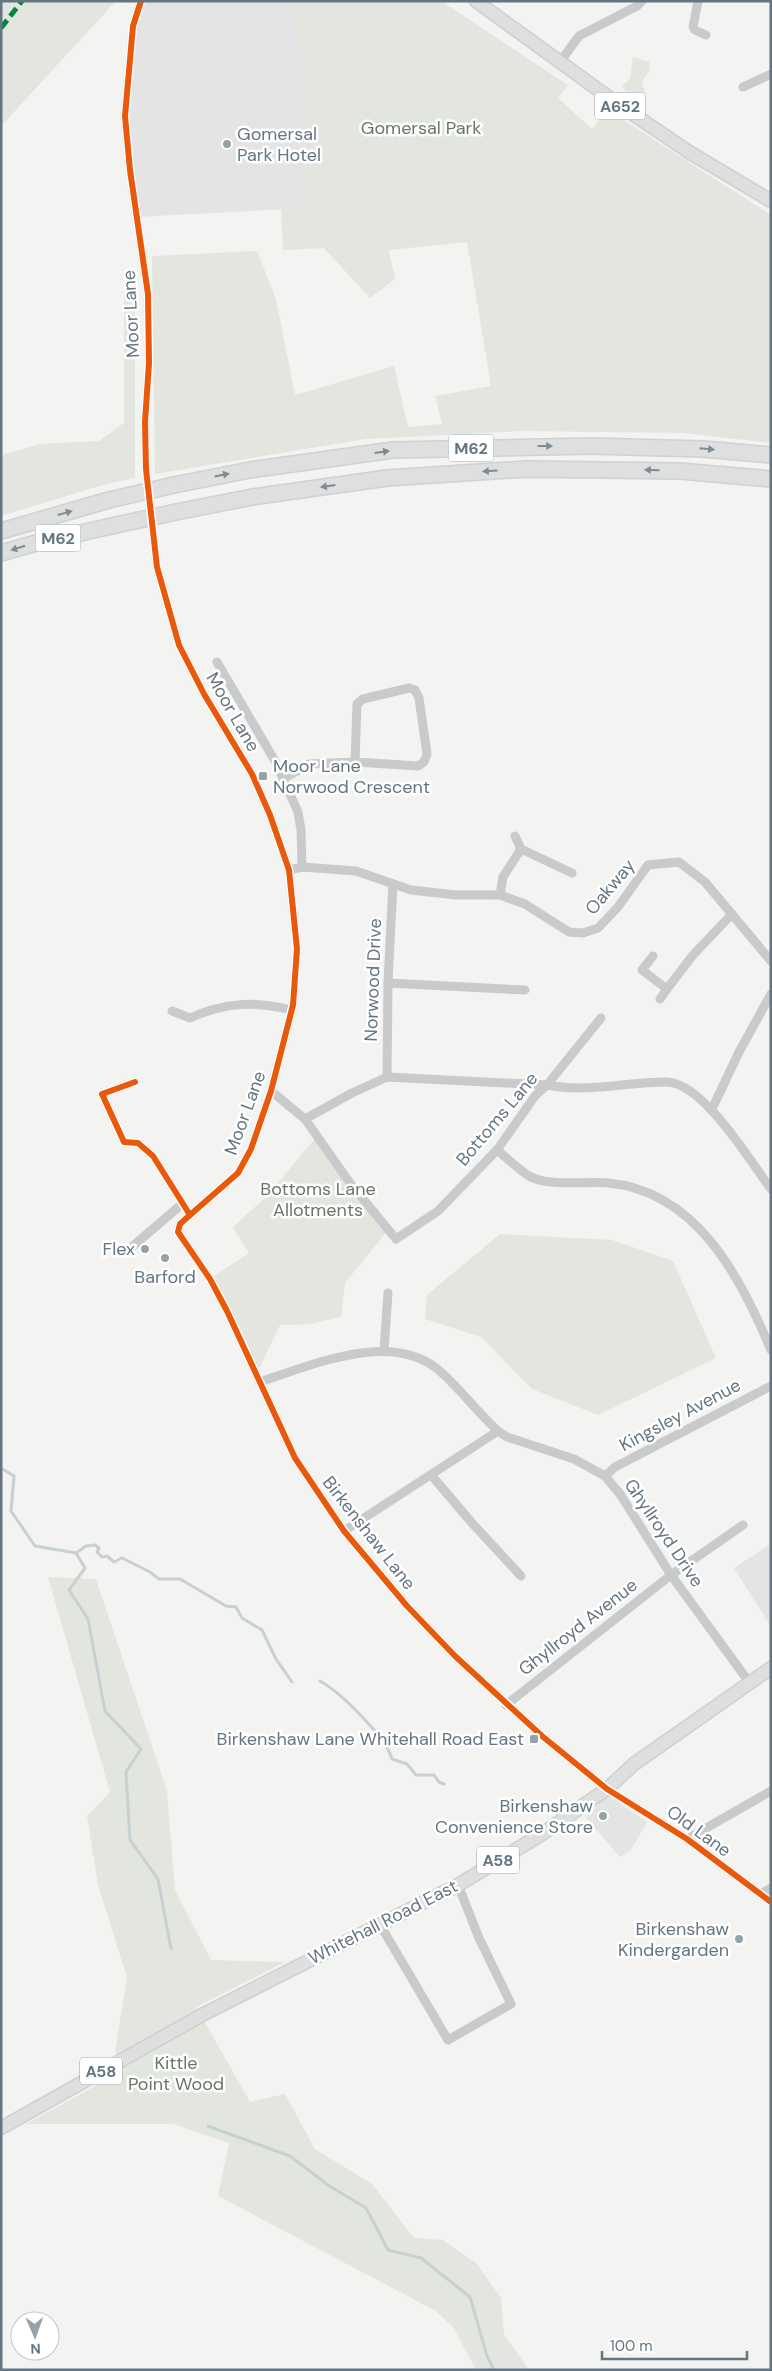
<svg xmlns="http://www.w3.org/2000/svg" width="772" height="2371" viewBox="0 0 772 2371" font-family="'DM Sans',sans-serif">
<rect width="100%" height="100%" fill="#f3f3f1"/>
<!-- built -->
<g fill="#e3e4e3">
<path d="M141 1H296L308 208 136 217 125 116Z"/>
<path d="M771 1544V1627L734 1568Z"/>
<path d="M607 1795 647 1822 630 1851 620 1857 586 1818Z"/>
</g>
<!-- green -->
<g fill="#e2e6df">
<path d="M1 1H116L1 126Z"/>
<path d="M296 1H441L568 85 558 98 592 129 608 110 771 215V443L683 433 524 431 366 439 155 474 152 256 257 251 276 299 295 395 394 366 408 427 442 424 435 396 491 386 467 242 389 250 395 279 370 298 324 248 283 250 281 209 308 207Z"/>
<path d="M633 57 649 62 650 69 642 82 646 95 632 101 622 86 630 79Z"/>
<path d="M135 281V478L103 485 1 516V455L40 444 99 441 124 423V284Z"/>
<path d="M317 1136 389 1229 345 1283 341 1317 310 1324 280 1325 256 1375 210 1279 249 1253 233 1227 267 1196Z"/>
<path d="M500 1234 612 1240 673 1261 716 1358 598 1415 532 1389 481 1337 425 1319 427 1295Z"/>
<path d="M48 1577 96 1579 167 1791 175 1890 211 1960 285 1962 196 2007 250 2102 285 2094 315 2149 372 2184 414 2238 443 2240 477 2264 501 2298 504 2334 529 2370H476L454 2328 436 2311 218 2196 229 2143 173 2124H26L124 2070 115 2052 127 1977 98 1885 87 1816 110 1792Z"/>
</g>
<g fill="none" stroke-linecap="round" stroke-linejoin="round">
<!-- stream -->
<g stroke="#c7d1d2" stroke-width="3">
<path d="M1 1468 14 1476 11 1511 35 1546 76 1553"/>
<path d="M76 1553 85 1568 69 1590 88 1619 105 1711 141 1749 126 1772 130 1840 158 1879 171 1949"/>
<path d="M76 1553 86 1546 95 1545 99 1548 97 1552 102 1557 107 1556 114 1562 122 1558 150 1572 159 1579H180L226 1606 236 1607 242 1618 262 1630 276 1659 292 1682"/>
<path d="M320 1681C340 1692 386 1737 392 1759L407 1764 416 1775H434L439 1782 444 1784"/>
<path d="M208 2126 290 2156 328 2185 366 2208 388 2250 421 2258 470 2297 487 2356 494 2370"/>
</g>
<defs>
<g id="primary">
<path d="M476 1 618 104 689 152 771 201"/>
<path d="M1 2128 202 2015 458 1885 542 1834 607 1789 634 1764 771 1668"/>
</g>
<g id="motorway">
<path d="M174 485 250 470 393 450 591 446 703 449 771 455"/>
<path d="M176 512 252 497 387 478 526 469 680 471 771 479"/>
<path d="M1 531 109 500"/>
<path d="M1 553 36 543 116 525"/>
</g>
</defs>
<!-- primary casing -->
<use href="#primary" stroke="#cfcfcf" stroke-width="15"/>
<!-- motorway casing -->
<use href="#motorway" stroke="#d0d1d1" stroke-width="18"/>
<!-- minor -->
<g stroke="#c8cacb" stroke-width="9">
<path d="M698 1 693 27 695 30 706 35"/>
<path d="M560 62 579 36 637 6 642 1"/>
<path d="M743 87 771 74"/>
<path d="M217 662 275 761 298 812 301 830 302 867 289 870"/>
<path d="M283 779 309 764 355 762 357 704 363 699 409 688 415 690 419 698 427 754 424 762 418 766 355 762"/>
<path d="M515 836 521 849"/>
<path d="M302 867 356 871 411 890 456 895H500L525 904 569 932 583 933 598 928 618 907 648 865 679 862 705 882 771 961"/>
<path d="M500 895 503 877 521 849 572 873"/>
<path d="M653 956 642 970 667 989 693 955 732 914"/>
<path d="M388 983 525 990"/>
<path d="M660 999 667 989"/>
<path d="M172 1011 190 1018C225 1002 256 1001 292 1010"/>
<path d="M387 1077 388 983 393 884"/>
<path d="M135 1082 102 1094 124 1142 138 1143 153 1156 190 1215 238 1173 251 1149 271 1091 293 1005 297 949 289 870 270 815 252 774 204 694 179 645 157 567 146 469 145 422 149 363 148 294 130 170 125 116 133 26 141 1"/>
<path d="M271 1091 305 1119 350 1183 396 1239 438 1211 497 1150 535 1096 547 1085 601 1018"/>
<path d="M712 1109 739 1052 771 994"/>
<path d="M305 1119 352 1093 387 1077 547 1085C586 1093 626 1082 666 1082 703 1082 750 1161 771 1189"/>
<path d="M497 1150C507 1158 518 1169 529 1176 548 1187 586 1181 608 1183 697 1191 740 1277 771 1350"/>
<path d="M190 1215 180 1224 178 1232 210 1279 227 1311 295 1458 344 1531 407 1606 455 1656 542 1736 607 1789 687 1839 771 1902"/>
<path d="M126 1252 182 1204"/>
<path d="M384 1350 388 1293"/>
<path d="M259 1382C313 1365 394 1328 442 1373 462 1391 478 1413 498 1431"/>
<path d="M432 1476 472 1523 521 1576"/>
<path d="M605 1476 615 1467 771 1386"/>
<path d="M344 1531 498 1431 507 1437 574 1459 605 1476 620 1494 671 1575 749 1682"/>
<path d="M506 1705 671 1575 743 1525"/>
<path d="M687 1839 771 1791"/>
<path d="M761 1894 771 1888"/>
<path d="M379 1923 448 2040 511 2004 479 1938 458 1885"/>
</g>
<!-- primary -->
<use href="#primary" stroke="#dedfdf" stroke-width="12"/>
<!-- motorway -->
<use href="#motorway" stroke="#dedfdf" stroke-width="15"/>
<defs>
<g id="motorway-bridge">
<path d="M109 500 174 485"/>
<path d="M116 525 176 512"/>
</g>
</defs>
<!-- motorway-bridge casing -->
<use href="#motorway-bridge" stroke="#d0d1d1" stroke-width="18" stroke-linecap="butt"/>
<!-- motorway-bridge -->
<use href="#motorway-bridge" stroke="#dedfdf" stroke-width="15"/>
<!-- quiet -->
<path stroke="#00873e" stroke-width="5" stroke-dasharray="10 5" stroke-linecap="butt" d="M1 28 22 1"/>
<defs>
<g id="cycleway">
<path d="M135 1082 102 1094 124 1142 138 1143 153 1156 190 1215 238 1173 251 1149 271 1091 293 1005 297 949 289 870 270 815 252 774 204 694 179 645 157 567 146 469 145 422 149 363 148 294 130 170 125 116 133 26 141 1"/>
<path d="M190 1215 180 1224 178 1232 210 1279 227 1311 295 1458 344 1531 407 1606 455 1656 542 1736 607 1789 687 1839 771 1902"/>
</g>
</defs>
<!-- cycleway casing -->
<use href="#cycleway" stroke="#fff" stroke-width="9"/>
<!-- cycleway -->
<use href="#cycleway" stroke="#e8590c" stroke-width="6"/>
</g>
<!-- one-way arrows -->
<defs><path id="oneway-solid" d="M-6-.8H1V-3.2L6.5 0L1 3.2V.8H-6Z" transform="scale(1.25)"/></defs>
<g fill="#7c8b94">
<use href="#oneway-solid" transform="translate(545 446)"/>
<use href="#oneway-solid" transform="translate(707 449) rotate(5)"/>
<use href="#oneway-solid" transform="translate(382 452) rotate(-8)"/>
<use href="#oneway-solid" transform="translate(652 470) rotate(-179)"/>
<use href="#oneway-solid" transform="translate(490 471) rotate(176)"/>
<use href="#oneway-solid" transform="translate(222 475) rotate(-11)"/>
<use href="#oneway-solid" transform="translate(328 486) rotate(172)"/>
<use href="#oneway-solid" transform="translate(65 513) rotate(-16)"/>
<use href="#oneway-solid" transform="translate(18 548) rotate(163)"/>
</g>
<!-- markers -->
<g fill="#95a2a8" stroke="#fff" stroke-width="2">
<circle cx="227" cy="144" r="5"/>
<rect x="258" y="771" width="10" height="10" rx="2.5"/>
<circle cx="145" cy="1249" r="5"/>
<circle cx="165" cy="1258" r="5"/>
<rect x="529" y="1734" width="10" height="10" rx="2.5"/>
<circle cx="603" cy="1816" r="5"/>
<circle cx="739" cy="1939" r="5"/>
</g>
<g text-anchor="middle" stroke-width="5" stroke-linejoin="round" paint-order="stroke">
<!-- shield labels -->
<g fill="#fff" stroke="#929fa7" stroke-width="1">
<rect x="595" y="92.5" width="50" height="27" rx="4"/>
<rect x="448.5" y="434.5" width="45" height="27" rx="4"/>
<rect x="35.5" y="524.5" width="45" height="27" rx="4"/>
<rect x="477" y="1846.5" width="42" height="27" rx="4"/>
<rect x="80" y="2057.5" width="42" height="27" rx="4"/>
</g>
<g font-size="16" font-weight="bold" fill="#637681">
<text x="620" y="112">A652</text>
<text x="471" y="454">M62</text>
<text x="58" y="544">M62</text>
<text x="498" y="1866">A58</text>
<text x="101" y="2077">A58</text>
</g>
<!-- park labels -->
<g font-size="18" fill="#687862" stroke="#fff">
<text x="421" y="134">Gomersal Park</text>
<text x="318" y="1195">Bottoms Lane<tspan x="318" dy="21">Allotments</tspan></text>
<text x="176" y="2069">Kittle<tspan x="176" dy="21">Point Wood</tspan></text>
</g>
<!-- poi labels -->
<g font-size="18" fill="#637681" stroke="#fff" text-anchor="end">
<text x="237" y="140" text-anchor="start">Gomersal<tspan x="237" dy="21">Park Hotel</tspan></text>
<text x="273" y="772" text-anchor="start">Moor Lane<tspan x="273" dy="21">Norwood Crescent</tspan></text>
<text x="135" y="1255">Flex</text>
<text x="165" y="1283" text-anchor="middle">Barford</text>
<text x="524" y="1745">Birkenshaw Lane Whitehall Road East</text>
<text x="593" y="1812">Birkenshaw<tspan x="593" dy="21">Convenience Store</tspan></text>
<text x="729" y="1935">Birkenshaw<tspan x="729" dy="21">Kindergarden</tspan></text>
</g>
<!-- street labels -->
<g font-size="18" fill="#637681" stroke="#fff">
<text transform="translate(131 314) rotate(-93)" y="6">Moor Lane</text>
<text transform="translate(233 712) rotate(60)" y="6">Moor Lane</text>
<text transform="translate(610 887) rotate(-50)" y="6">Oakway</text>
<text transform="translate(373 980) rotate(-88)" y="6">Norwood Drive</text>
<text transform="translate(245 1113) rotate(-70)" y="6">Moor Lane</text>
<text transform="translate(497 1119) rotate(-50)" y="6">Bottoms Lane</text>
<text transform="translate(680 1415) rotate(-28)" y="6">Kingsley Avenue</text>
<text transform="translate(369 1533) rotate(52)" y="6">Birkenshaw Lane</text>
<text transform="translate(664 1533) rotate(56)" y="6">Ghyllroyd Drive</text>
<text transform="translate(578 1627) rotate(-38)" y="6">Ghyllroyd Avenue</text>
<text transform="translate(699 1831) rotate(36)" y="6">Old Lane</text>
<text transform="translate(383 1922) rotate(-27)" y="6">Whitehall Road East</text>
</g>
</g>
<!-- border -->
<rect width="772" height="2371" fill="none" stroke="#637681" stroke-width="5"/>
<!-- north arrow -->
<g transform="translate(35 2336) rotate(178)"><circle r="24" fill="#ffffff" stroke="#c1c8cd"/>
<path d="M0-4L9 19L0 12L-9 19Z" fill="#95a2a8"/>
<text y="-8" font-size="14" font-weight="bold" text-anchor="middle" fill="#637681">N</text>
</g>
<!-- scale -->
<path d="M602 2351v8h145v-8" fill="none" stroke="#637681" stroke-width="2.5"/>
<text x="610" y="2351" font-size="15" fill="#637681" stroke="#ffffff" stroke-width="4" paint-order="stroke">100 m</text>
</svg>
